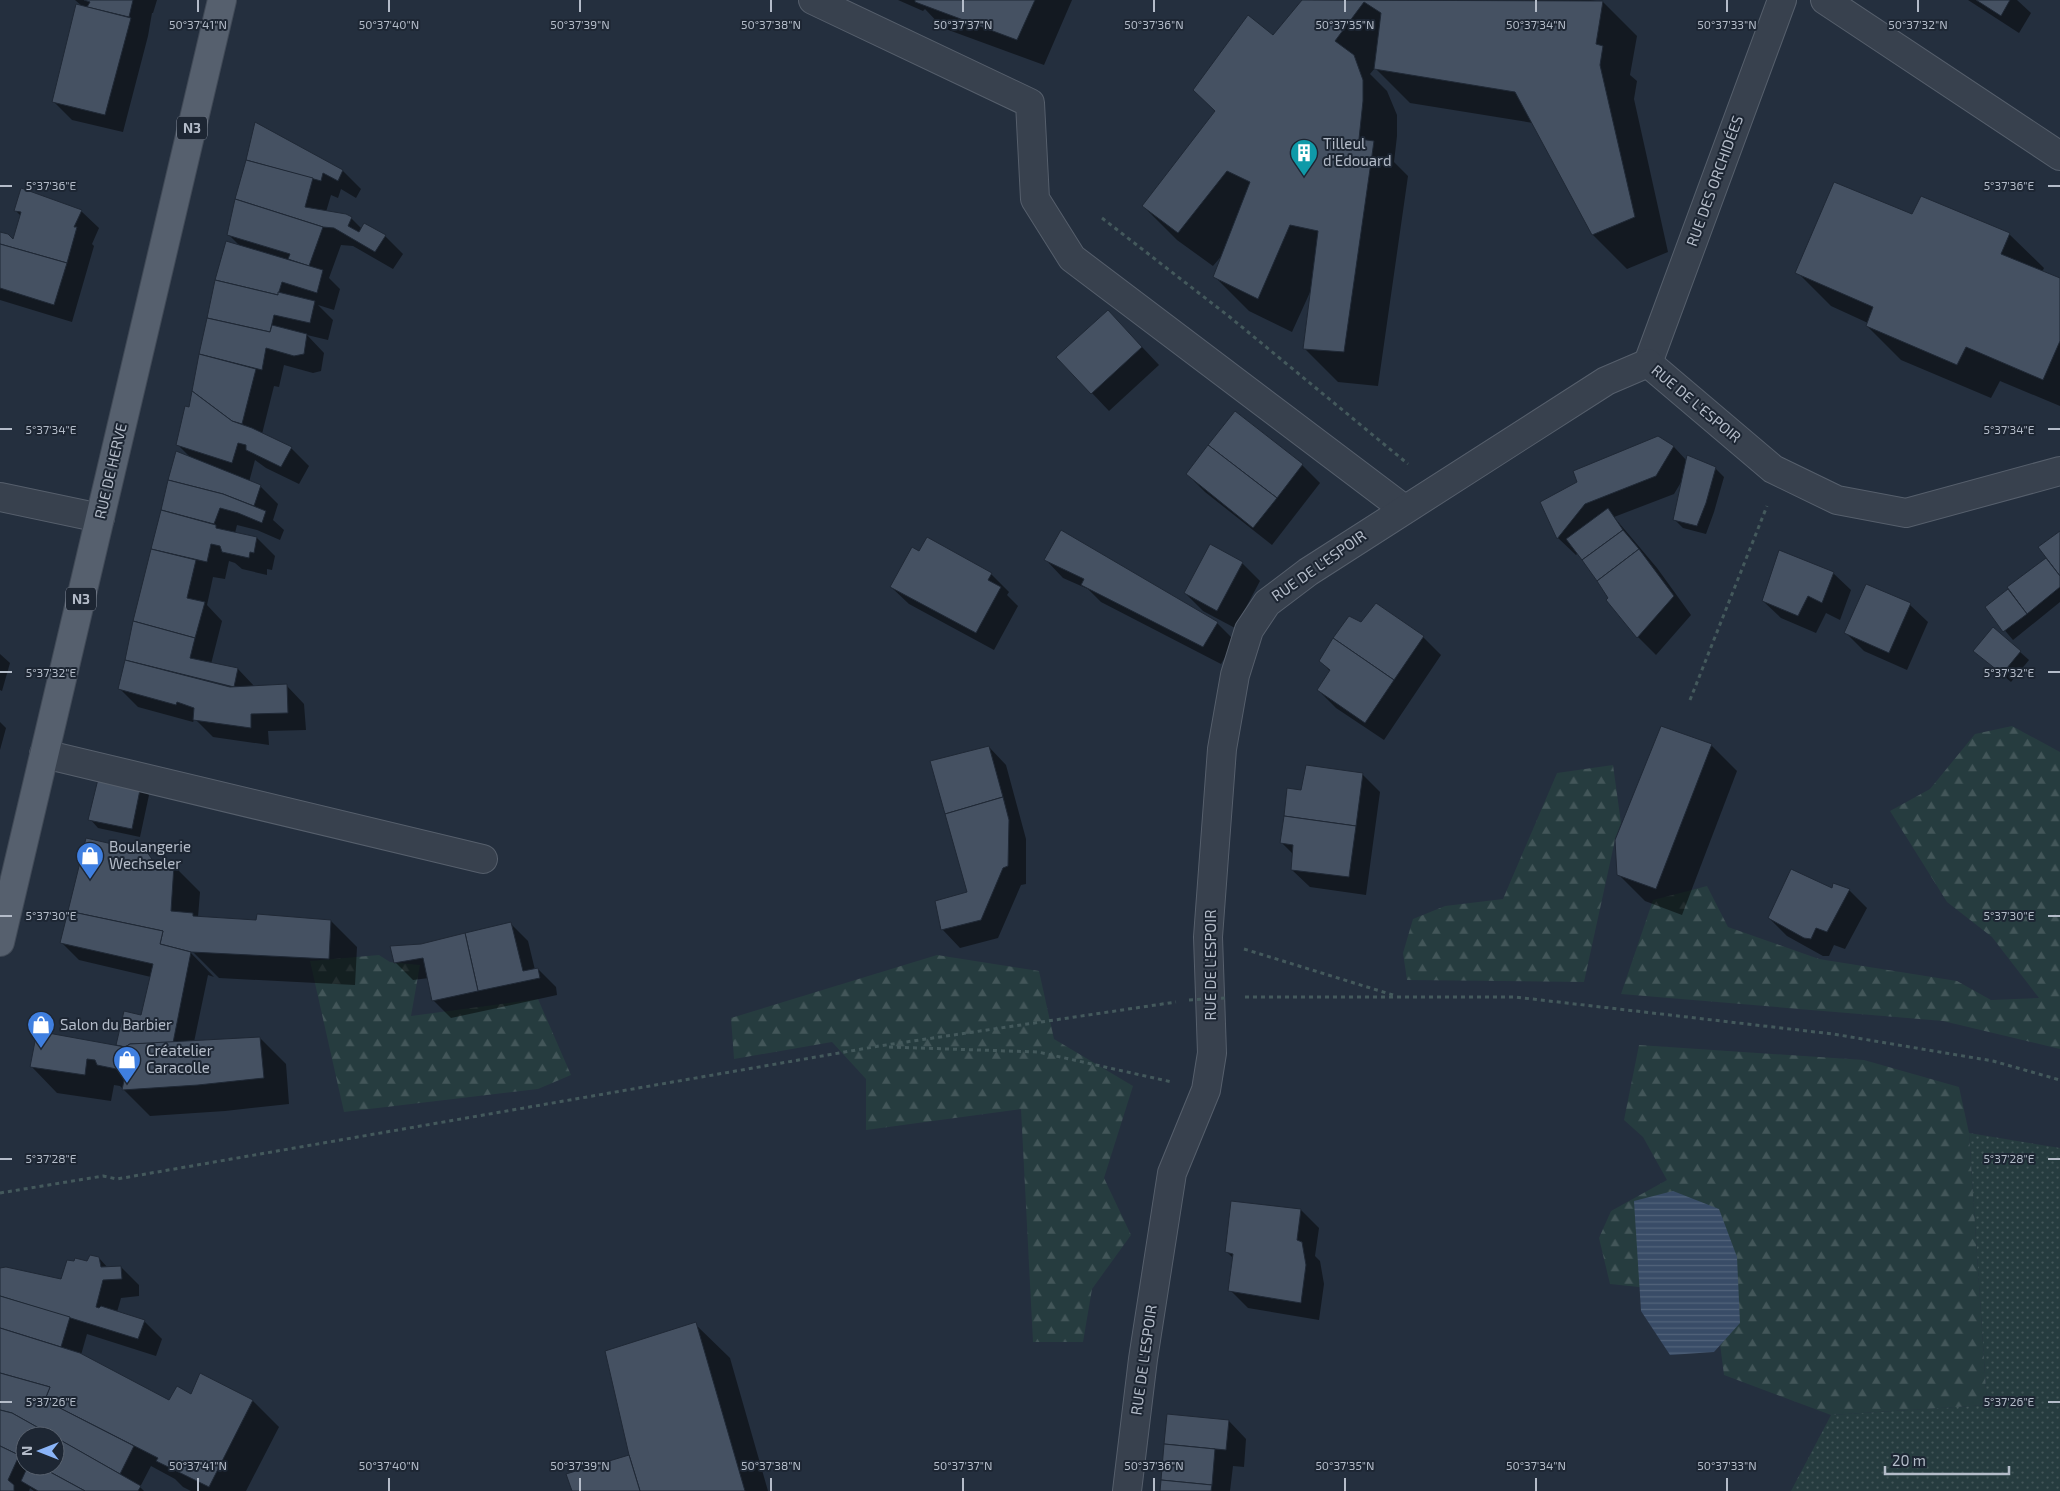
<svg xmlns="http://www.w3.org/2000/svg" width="2060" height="1491" viewBox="0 0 2060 1491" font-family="'Exo 2',sans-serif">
<defs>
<pattern id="grass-dots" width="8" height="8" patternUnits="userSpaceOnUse" patternTransform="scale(1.25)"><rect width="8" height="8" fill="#263c3f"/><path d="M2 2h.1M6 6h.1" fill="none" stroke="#435659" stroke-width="1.8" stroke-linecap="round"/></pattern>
<pattern id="forest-firs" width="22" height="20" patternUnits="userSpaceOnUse" patternTransform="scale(1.25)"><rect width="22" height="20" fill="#263c3f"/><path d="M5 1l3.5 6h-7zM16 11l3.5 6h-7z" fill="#435659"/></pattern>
<pattern id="water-rules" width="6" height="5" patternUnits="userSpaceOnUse" patternTransform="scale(1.25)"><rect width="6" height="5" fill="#394c67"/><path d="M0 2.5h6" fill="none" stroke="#53647b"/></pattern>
</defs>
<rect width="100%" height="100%" fill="#242f3e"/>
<!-- grass -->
<path fill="url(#grass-dots)" d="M1969 1133 2060 1148V1491H1791L1831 1415 1987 1405Z"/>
<!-- forest -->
<g fill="url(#forest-firs)">
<path d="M2012 726 2060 752V1049L1943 1021 1621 994 1653 900 1707 886 1728 927 1819 959 1957 981 1991 1000 2039 998 1992 937 1947 902 1890 811 1930 789 1975 734Z"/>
<path d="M1613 765 1621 823 1615 840 1584 982 1407 980 1403 953 1413 919 1445 906 1503 899 1557 773Z"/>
<path d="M379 955 390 962 420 965 411 1016 538 999 571 1075 538 1089 344 1112 310 961Z"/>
<path d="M937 955 1039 971 1054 1039 1133 1086 1104 1178 1131 1235 1092 1289 1083 1342H1033L1021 1109 866 1130V1079L832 1042 734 1059 731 1018Z"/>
<path d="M1639 1045 1864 1060 1959 1087 1969 1133 1987 1405 1831 1415 1724 1375 1716 1313 1687 1292 1610 1284 1599 1238 1611 1211 1667 1180 1643 1137 1624 1120Z"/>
</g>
<!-- water -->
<path fill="url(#water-rules)" d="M1673 1191 1719 1209 1737 1257 1740 1323 1714 1352 1670 1355 1641 1311 1634 1201Z"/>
<!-- shadow -->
<g fill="#0007" fill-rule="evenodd">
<path d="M75 0H157L153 13H152L148 36 123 132 72 120 54 102 83 7Z"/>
<path d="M898 0H1072L1044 65 943 28 925 9 923 11Z"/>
<path d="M1304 0H1590L1603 2 1637 36 1630 75 1637 81 1634 99 1668 252 1627 269 1593 235 1533 123 1410 103 1375 68 1370 74 1387 91 1397 115V136L1394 162 1408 176 1378 386 1338 382 1304 348 1311 290 1292 332 1249 311 1215 277 1224 253 1213 266 1177 240 1143 206 1216 112 1194 90 1273 37Z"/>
<path d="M1968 0H2017L2031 13 2019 33Z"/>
<path d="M256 123 343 171 361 189 356 198 341 189 338 198 331 195 326 212 351 218 362 229 385 236 403 254 393 269 353 246 341 245 329 278 340 289 334 310 318 305 333 320 328 340 307 335 324 353 321 371 313 373 284 365 279 387 274 386 262 434 291 448 309 466 299 484 266 468 255 460 249 482 260 486 278 504 273 520 284 530 280 540 257 530 237 525 235 533 257 538 275 556 272 570 267 569V575L242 569 235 563 229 561 225 579 213 577 207 605 222 621 211 664 238 669 255 687 287 686 304 704 306 730 268 731 269 745 213 737 195 719 193 722 138 707 120 689 134 621 176 452 191 458 178 445 190 408 217 280 240 246 229 235Z"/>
<path d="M1922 197 2009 234 2044 268 2042 272 2060 280V406L2000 381 1991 398 1901 360 1867 326 1868 323 1831 306 1797 272 1912 216Z"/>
<path d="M15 210 81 211 99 228 92 244 94 246 72 322 0 300V233L14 241 21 216Z"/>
<path d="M1126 330 1159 365 1109 411 1058 357Z"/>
<path d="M1658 438 1674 447 1687 461 1715 468 1724 477 1714 512 1706 534 1683 528 1674 519 1683 479 1674 494 1614 517 1657 568 1691 615 1656 655 1638 637 1608 600 1610 598 1578 553 1576 555 1558 538 1541 503Z"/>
<path d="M1302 465 1320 483 1272 545 1205 492 1187 474Z"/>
<path d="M1062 532 1217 623 1235 641 1221 664 1101 602 1088 589 1063 578 1046 560Z"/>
<path d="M2060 533V602L2013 640 1986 608 2010 589 2008 587 2048 559Z"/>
<path d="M1242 563 1260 581 1235 628 1203 611 1185 593Z"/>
<path d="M1833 573 1851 590 1840 620 1826 613 1816 633 1781 618 1763 601Z"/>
<path d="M991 574 1009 592 1007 595 1018 606 994 650 909 604 891 587Z"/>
<path d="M1866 585 1910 605 1928 622 1907 670 1864 651 1846 633Z"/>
<path d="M1361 624 1423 637 1441 655 1384 740 1336 708 1318 690 1330 671 1320 661Z"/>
<path d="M1975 651 2020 652 2029 660 2011 682Z"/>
<path d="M0 654 10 663 2 691 0 690Z"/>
<path d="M0 722 6 728 0 750Z"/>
<path d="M1711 745 1737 771 1682 915 1645 901 1618 874Z"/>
<path d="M989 747 1006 765 1026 839V884L1021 885 998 938 960 948 943 930 936 902 968 893Z"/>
<path d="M1362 774 1380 792 1366 895 1310 887 1292 870 1294 855 1281 842 1302 791Z"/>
<path d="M141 786 149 795 140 837 98 828 90 819Z"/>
<path d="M146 853 157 864 174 866 200 892 198 917 257 922 331 921 357 947 355 985 219 978 190 949V952L214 977 208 975 194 1042 260 1038 286 1064 289 1104 225 1111 150 1116 120 1086 114 1085 111 1101 57 1093 31 1066 120 1047 118 1045 142 1016 151 977 79 960 61 942Z"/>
<path d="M1833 890H1849L1867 908 1845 949 1834 945 1829 956H1823L1787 936 1769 918Z"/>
<path d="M510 923 528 941 535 970 538 969 556 987 557 995 451 1018 433 1000 429 978 413 980 395 962 421 945Z"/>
<path d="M1232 1202 1301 1210 1319 1228 1315 1256 1320 1261 1324 1284 1319 1320 1248 1308 1230 1290 1234 1259 1226 1251Z"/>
<path d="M99 1258 108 1268 121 1267 139 1285V1296L121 1298 117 1312 144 1321 162 1339 156 1356 87 1334 81 1355 170 1401 191 1395 253 1401 279 1427 246 1491H191L183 1487 175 1479 151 1466 140 1487 144 1491H34L30 1488 29 1491H0V1269L62 1281 88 1263ZM25 1436H55V1466H25Z"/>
<path d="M695 1324 730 1358 768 1491H573L631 1456Z"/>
<path d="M1168 1415 1229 1421 1246 1439 1244 1467 1233 1466 1230 1491H1161Z"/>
</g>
<!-- building -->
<g fill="#455162" stroke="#1f2835">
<path d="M84 0H133L129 17 87 7 90 2Z"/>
<path d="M915 0H1035L1017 40 915 2Z"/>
<path d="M1302 0 1603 1 1596 44 1603 46 1600 65 1635 217 1592 235 1515 92 1374 69 1381 13 1364 2 1335 41 1354 55 1363 80V101L1359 139 1374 141 1344 352 1303 349 1318 231 1290 225 1258 299 1213 277 1250 182 1227 171 1178 233 1142 206 1215 111 1193 90 1248 15 1273 35Z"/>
<path d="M1976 0H2010L2001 16Z"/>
<path d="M76 4 131 18 105 115 52 102Z"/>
<path d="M255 122 343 170 338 181 323 173 321 181 246 160Z"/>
<path d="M246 160 313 178 305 207 346 214 352 217 348 226 359 232 364 223 386 235 375 252 334 228 323 227 235 199Z"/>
<path d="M1834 182 1912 214 1921 196 2010 233 2001 254 2060 278V341L2043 380 1966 347 1957 365 1866 326 1873 307 1795 273Z"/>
<path d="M21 188 82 210 74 227H77L67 263 0 244V232L8 234 13 239 21 212 14 211Z"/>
<path d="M235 199 323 227 309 266 288 259 290 254 227 235Z"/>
<path d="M226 241 323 270 317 293 282 282 278 295 215 280Z"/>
<path d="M0 244 67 263 54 305 0 288Z"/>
<path d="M215 280 278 295V292L315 301 310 323 274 315 270 332 207 318Z"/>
<path d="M1108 310 1142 347 1091 394 1056 357Z"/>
<path d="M207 318 270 332 272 325 307 334 304 354 294 356 266 348 262 370 199 354Z"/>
<path d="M199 354 256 369 242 424 232 421 192 391Z"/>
<path d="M192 391 232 421 252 428 292 447 281 467 246 450V445L238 443 232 463 176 445 185 406 189 407Z"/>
<path d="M1235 411 1303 464 1277 498 1208 445Z"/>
<path d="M1658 436 1674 446 1656 476 1585 504 1557 539 1540 502 1577 482 1573 471Z"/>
<path d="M1208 445 1277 498 1253 528 1186 474Z"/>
<path d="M176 451 261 485 254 506 223 494 168 480Z"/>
<path d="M1687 455 1716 467 1706 503 1697 526 1673 520Z"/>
<path d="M168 480 223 494 266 511 262 523 238 513 220 508 214 524 161 510Z"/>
<path d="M1608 508 1623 530 1582 560 1566 539Z"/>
<path d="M161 510 216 525V528L257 537 254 553 250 552 249 558 222 552 220 546 211 544 207 562 151 549Z"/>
<path d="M1061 530 1218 622 1203 647 1081 585 1084 579 1044 560Z"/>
<path d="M1623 530 1639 549 1597 581 1582 560Z"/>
<path d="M2060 531V576L2038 547Z"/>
<path d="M927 537 992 573 988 580 1001 587 976 633 890 587 912 547 919 551Z"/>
<path d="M1210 544 1243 562 1217 611 1184 593Z"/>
<path d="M151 549 196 560 187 598 205 602 195 638 133 621Z"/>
<path d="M1639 549 1674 596 1637 638 1606 600 1608 598 1597 581Z"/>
<path d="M1779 550 1834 572 1822 603 1808 596 1798 616 1762 601Z"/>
<path d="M2046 558 2060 576V587L2027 614 2007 587Z"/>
<path d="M1866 584 1911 603 1889 653 1844 633Z"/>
<path d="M2008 589 2027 614 2003 632 1985 607Z"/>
<path d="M1376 603 1424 636 1394 680 1333 638 1349 616 1361 622Z"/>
<path d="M133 621 195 638 190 658 238 668 234 687 125 660Z"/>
<path d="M1993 627 2021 651 2002 674 1973 651Z"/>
<path d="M1333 638 1394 680 1365 723 1317 690 1330 670 1319 661Z"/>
<path d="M125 660 230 687 287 684 288 713 251 714V728L193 720 194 708 177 702 176 705 118 689Z"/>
<path d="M1661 726 1712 744 1656 889 1617 875 1615 840Z"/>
<path d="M989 746 1003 797 945 814 930 761Z"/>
<path d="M1306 765 1363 773 1356 826 1284 816 1287 788 1301 790Z"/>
<path d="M99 775 141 785 132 829 88 820Z"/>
<path d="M1003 797 1009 820 1008 866 1003 868 981 920 941 930 935 901 967 892 945 814Z"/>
<path d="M1284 816 1356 826 1349 877 1291 870 1293 845 1280 843Z"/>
<path d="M86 838 147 852 154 862 174 865 171 911 193 913V916L256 920 257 914 331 920 329 959 191 952 160 944 163 931 68 911Z"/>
<path d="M1791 869 1832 888 1833 883 1850 889 1827 932 1816 928 1811 939 1804 938 1768 918Z"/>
<path d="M68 911 163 931 160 944 191 952 173 1043 130 1044 125 1047 116 1045 124 1011 141 1015 153 964 60 943Z"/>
<path d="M511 922 523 971 538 968 540 978 478 991 465 933Z"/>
<path d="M465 933 478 991 432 1001 423 958 394 963 390 946 421 944Z"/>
<path d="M37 1031 125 1047 130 1044 260 1037 264 1078 198 1085 122 1090 126 1071 97 1065 95 1060 87 1059 85 1075 30 1067Z"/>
<path d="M1231 1201 1301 1209 1297 1240 1302 1242 1306 1265 1301 1303 1228 1291 1233 1254 1225 1252Z"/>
<path d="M90 1255 99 1257 101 1267 121 1266 122 1279 103 1280 96 1307 99 1308 101 1306 145 1320 138 1339 0 1296V1268L6 1267 61 1279 67 1260 74 1261 75 1258 87 1261Z"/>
<path d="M0 1296 70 1317 61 1347 0 1328Z"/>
<path d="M696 1322 745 1491H640L629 1455 605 1351Z"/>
<path d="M0 1328 80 1353 169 1400 177 1386 191 1394 200 1373 253 1400 209 1487 156 1461 158 1458 52 1404 54 1400 46 1397 50 1387 0 1373Z"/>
<path d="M0 1373 50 1387 46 1397 54 1400 52 1404 134 1446 120 1474 12 1413 0 1410Z"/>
<path d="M0 1410 12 1413 53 1436H25V1458L0 1446Z"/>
<path d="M1167 1414 1229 1420 1226 1450 1164 1444Z"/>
<path d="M55 1437 141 1486 138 1491H85L39 1466H55Z"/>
<path d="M1164 1444 1215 1449 1212 1485 1161 1480Z"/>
<path d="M0 1446 25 1458V1461L18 1458 8 1480 14 1485V1491H0Z"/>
<path d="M629 1455 640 1491H572L566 1474Z"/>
<path d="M28 1466H39L85 1491H38L21 1481Z"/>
<path d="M1161 1480 1212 1485 1211 1491H1160Z"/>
</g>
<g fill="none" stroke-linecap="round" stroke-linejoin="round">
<defs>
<g id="minor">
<path d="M813 0 1030 103 1035 199 1072 258 1404 509"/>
<path d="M1825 0 2060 156"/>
<path d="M1648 363 1773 469 1837 500 1906 513 2060 471"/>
<path d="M1648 363 1782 0"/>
<path d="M0 497 100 518"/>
<path d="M44 754 483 859"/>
<path d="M1127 1491 1143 1359 1172 1173 1206 1090 1212 1053 1208 937 1222 749 1235 675 1249 630 1267 603 1308 572 1606 381 1648 363"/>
</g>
<path id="major" d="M0 942 222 0"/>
</defs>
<!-- minor casing -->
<use href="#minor" stroke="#565f6c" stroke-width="30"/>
<!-- major casing -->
<use href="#major" stroke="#414a57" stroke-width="30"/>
<!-- path -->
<g stroke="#44595c" stroke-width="3" stroke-dasharray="4 4" stroke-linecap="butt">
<path d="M1102 218 1231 318 1408 464"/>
<path d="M1690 700 1767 506"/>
<path d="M1244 949 1393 995"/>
<path d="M1245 997H1515L1833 1034 1993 1061 2060 1080"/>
<path d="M889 1047 1038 1052 1172 1082"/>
<path d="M0 1193 103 1176 117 1179 879 1046 1176 1002"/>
</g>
<!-- minor -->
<use href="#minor" stroke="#38414e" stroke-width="28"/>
<!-- major -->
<use href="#major" stroke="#56606e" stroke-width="28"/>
<!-- path-bridge -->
<path stroke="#44595c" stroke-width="3" stroke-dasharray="4 4" stroke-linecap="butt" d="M1189 1000 1227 998"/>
</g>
<!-- ticks -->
<path fill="none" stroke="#b4bcc9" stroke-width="2" d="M198 0V12M389 0V12M580 0V12M771 0V12M963 0V12M1154 0V12M1345 0V12M1536 0V12M1727 0V12M1918 0V12M0 186H12M2048 186H2060M0 429H12M2048 429H2060M0 672H12M2048 672H2060M0 916H12M2048 916H2060M0 1159H12M2048 1159H2060M0 1402H12M2048 1402H2060M198 1478V1491M389 1478V1491M580 1478V1491M771 1478V1491M963 1478V1491M1154 1478V1491M1345 1478V1491M1536 1478V1491M1727 1478V1491"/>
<!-- icons -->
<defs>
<symbol id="building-pin" viewBox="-11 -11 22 30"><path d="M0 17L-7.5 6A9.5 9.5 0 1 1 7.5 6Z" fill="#0f9aa8" stroke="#1d2633"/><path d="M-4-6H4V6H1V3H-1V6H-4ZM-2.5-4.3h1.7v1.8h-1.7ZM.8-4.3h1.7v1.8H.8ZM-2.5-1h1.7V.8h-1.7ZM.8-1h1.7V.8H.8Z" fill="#fff"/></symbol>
<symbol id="shop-pin" viewBox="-11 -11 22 30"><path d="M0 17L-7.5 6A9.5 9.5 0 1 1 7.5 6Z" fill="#3f7fe0" stroke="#1d2633"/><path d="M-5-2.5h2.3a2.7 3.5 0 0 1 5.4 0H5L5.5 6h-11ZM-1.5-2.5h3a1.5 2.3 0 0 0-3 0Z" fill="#fff"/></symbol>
</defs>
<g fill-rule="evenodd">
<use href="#building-pin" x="1288" y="137" width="32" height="43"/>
<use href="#shop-pin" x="74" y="840" width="32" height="43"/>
<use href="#shop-pin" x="25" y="1009" width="32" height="43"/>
<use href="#shop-pin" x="111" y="1044" width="32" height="43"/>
</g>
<g text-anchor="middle" stroke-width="4" stroke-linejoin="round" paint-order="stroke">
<!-- shield labels -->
<g fill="#1d2633" stroke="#878f9c" stroke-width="1">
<rect x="177" y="116.5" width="30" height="23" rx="4"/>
<rect x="66" y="587.5" width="30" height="23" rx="4"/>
</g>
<g font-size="14" font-weight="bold" fill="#b4bcc9">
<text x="192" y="133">N3</text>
<text x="81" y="604">N3</text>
</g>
<!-- poi labels -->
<g font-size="15" fill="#b4bcc9" stroke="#1d2633" text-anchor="start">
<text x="1323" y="149">Tilleul<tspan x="1323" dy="17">d'Edouard</tspan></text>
<text x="109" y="852">Boulangerie<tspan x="109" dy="17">Wechseler</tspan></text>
<text x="60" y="1030">Salon du Barbier</text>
<text x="146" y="1056">Créatelier<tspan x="146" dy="17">Caracolle</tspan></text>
</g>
<!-- street labels -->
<g font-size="15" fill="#b4bcc9" stroke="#1d2633">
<text transform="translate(1715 181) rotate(-70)" y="5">RUE DES ORCHIDÉES</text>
<text transform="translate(1696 404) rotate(40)" y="5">RUE DE L'ESPOIR</text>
<text transform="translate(111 471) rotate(-77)" y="5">RUE DE HERVE</text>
<text transform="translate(1319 566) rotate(-35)" y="5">RUE DE L'ESPOIR</text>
<text transform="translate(1211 965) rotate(-90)" y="5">RUE DE L'ESPOIR</text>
<text transform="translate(1144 1360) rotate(-82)" y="5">RUE DE L'ESPOIR</text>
</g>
</g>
<g font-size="12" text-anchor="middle" fill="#b4bcc9" stroke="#1d2633" stroke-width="4" stroke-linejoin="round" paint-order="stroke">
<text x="198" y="29">50°37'41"N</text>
<text x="389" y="29">50°37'40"N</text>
<text x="580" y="29">50°37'39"N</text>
<text x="771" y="29">50°37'38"N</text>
<text x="963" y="29">50°37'37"N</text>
<text x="1154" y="29">50°37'36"N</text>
<text x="1345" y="29">50°37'35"N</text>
<text x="1536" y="29">50°37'34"N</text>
<text x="1727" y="29">50°37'33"N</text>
<text x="1918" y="29">50°37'32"N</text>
<text x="2009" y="190">5°37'36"E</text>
<text x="51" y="190">5°37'36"E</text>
<text x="2009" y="434">5°37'34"E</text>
<text x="51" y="434">5°37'34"E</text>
<text x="2009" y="677">5°37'32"E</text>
<text x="51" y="677">5°37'32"E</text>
<text x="2009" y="920">5°37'30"E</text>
<text x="51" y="920">5°37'30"E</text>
<text x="2009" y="1163">5°37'28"E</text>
<text x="51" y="1163">5°37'28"E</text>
<text x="2009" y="1406">5°37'26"E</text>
<text x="51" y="1406">5°37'26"E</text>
<text x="198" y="1470">50°37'41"N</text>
<text x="389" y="1470">50°37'40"N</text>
<text x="580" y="1470">50°37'39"N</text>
<text x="771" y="1470">50°37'38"N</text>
<text x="963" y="1470">50°37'37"N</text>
<text x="1154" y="1470">50°37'36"N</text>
<text x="1345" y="1470">50°37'35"N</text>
<text x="1536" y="1470">50°37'34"N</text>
<text x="1727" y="1470">50°37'33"N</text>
</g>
<!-- north arrow -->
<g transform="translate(40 1451) rotate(270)"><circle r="24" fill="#1d2633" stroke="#59626f"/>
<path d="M0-4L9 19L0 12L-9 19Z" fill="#8ab4f8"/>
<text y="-8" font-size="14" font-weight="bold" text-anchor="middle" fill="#b4bcc9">N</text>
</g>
<!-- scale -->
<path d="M1885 1466v8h124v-8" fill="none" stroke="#b4bcc9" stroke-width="2.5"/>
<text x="1892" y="1466" font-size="15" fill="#b4bcc9" stroke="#1d2633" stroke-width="4" paint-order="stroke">20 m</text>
</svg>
